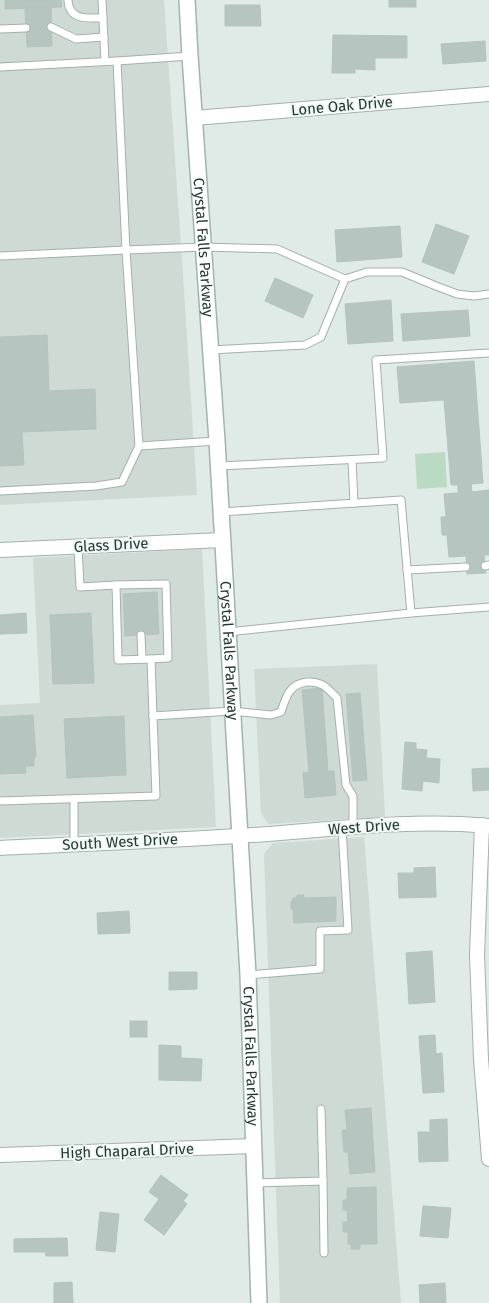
<svg xmlns="http://www.w3.org/2000/svg" width="489" height="1303" viewBox="0 0 489 1303" font-family="'Fira Sans',sans-serif">
<rect width="100%" height="100%" fill="#e0eae6"/>
<!-- built -->
<g fill="#cfdad5">
<path d="M0 0H164L183 274 197 495 0 505Z"/>
<path d="M202 549 216 827 0 838V705L40 703 33 558Z"/>
<path d="M377 664 385 817 268 824 261 813 254 669Z"/>
<path d="M364 837 401 1303H280L264 854 273 843Z"/>
</g>
<!-- green -->
<path fill="#bbdac4" d="M445 452 447 487 417 489 415 454Z"/>
<!-- building -->
<g fill="#b6c5bf" stroke="#b3c3bd">
<path d="M5 0H61L62 7 5 9Z"/>
<rect x="389" y="0" width="27" height="7"/>
<path d="M225 5H260L261 26H225Z"/>
<path d="M51 7 52 46 27 47 25 8Z"/>
<path d="M333 35 407 36V58H375V70L355 69V73H332Z"/>
<path d="M485 41 486 61 443 64 441 44Z"/>
<path d="M436 224 469 236 454 274 422 262Z"/>
<path d="M400 226 402 257 337 262 335 230Z"/>
<path d="M275 278 313 295 303 318 265 301Z"/>
<path d="M391 300 393 341 348 344 345 304Z"/>
<path d="M468 310 470 336 403 341 401 314Z"/>
<path d="M47 335 49 391 95 389 96 429 22 432 24 465 0 466V337Z"/>
<path d="M474 361 483 483 471 484 472 492 489 490V555H484L486 573 467 574 466 556 449 557 447 535H442L441 517H446L444 494 458 493V485H451L444 400 400 403 397 367Z"/>
<path d="M157 592 159 634 125 636 123 594Z"/>
<path d="M26 613 27 633 0 634V615Z"/>
<path d="M91 613 94 683 53 684 50 615Z"/>
<path d="M322 688 328 771H334L336 795 305 798 303 773 309 772 302 690Z"/>
<path d="M360 693 367 780 353 781 346 694Z"/>
<path d="M33 715 36 757H34V766H25L26 773 0 774V717Z"/>
<path d="M124 716 126 775 67 778 64 719Z"/>
<path d="M405 742 416 743V749L427 750 426 758 440 759 439 783 423 781 422 791 402 789Z"/>
<path d="M489 768V790L473 791 472 769Z"/>
<path d="M435 867 436 897 399 898 398 873H414V868Z"/>
<path d="M297 895H304V898L336 897V921L294 923 293 909H291V901H293V898H297Z"/>
<path d="M129 911 130 933 98 934 97 913Z"/>
<path d="M432 951 435 1002 409 1004 406 953Z"/>
<path d="M169 972H197V989L169 990Z"/>
<rect x="130" y="1021" width="17" height="16"/>
<path d="M435 1035 436 1054 442 1053 444 1092 423 1093 419 1036Z"/>
<path d="M159 1045 181 1046V1058L202 1059 201 1081 159 1080Z"/>
<path d="M371 1108 375 1172 350 1174 348 1152H344L342 1130H347L345 1110Z"/>
<path d="M447 1119 448 1161 419 1162 418 1132H430V1120Z"/>
<path d="M161 1175 188 1195 183 1201 187 1204 164 1235 144 1220 159 1199 149 1192Z"/>
<path d="M376 1187 377 1244H360V1249H351V1244H348V1232H343V1222H348L347 1210H343V1200H347V1188Z"/>
<path d="M423 1206 451 1208 448 1238 420 1236Z"/>
<path d="M100 1212 119 1214 115 1252 96 1250Z"/>
<path d="M67 1238 68 1256H46L45 1252H14V1239Z"/>
<path d="M72 1282 73 1303H54V1283Z"/>
<path d="M445 1283 446 1303H420L419 1285Z"/>
</g>
<g fill="none" stroke-linecap="round" stroke-linejoin="round">
<defs>
<g id="service">
<path d="M68 0C69 21 88 18 103 18"/>
<path d="M102 0 105 61"/>
<path d="M51 27 76 39 104 37"/>
<path d="M0 29 26 28"/>
<path d="M117 61 126 250 139 446"/>
<path d="M0 67 117 61 190 56"/>
<path d="M0 256 126 250 204 247 277 249 345 279 367 272H402L436 286 457 294 474 296 489 294"/>
<path d="M211 350 305 345 321 337 345 279"/>
<path d="M352 460 354 503"/>
<path d="M218 466 383 458 376 360 489 353"/>
<path d="M0 491 96 486 122 482 139 446 217 441"/>
<path d="M221 512 401 500 411 613"/>
<path d="M78 547 80 587 116 585 118 660 151 659 153 716"/>
<path d="M485 566 489 565"/>
<path d="M407 570 466 567"/>
<path d="M116 585 166 584 168 658 151 659"/>
<path d="M228 632 411 613 489 607"/>
<path d="M141 635 142 659"/>
<path d="M74 799V844"/>
<path d="M0 801 156 796 153 716 232 711 271 715 281 712C286 697 289 684 307 682 322 681 327 688 337 698L346 785 353 796V827"/>
<path d="M248 975 320 969V931L348 930 342 828"/>
<path d="M323 1181 324 1253"/>
<path d="M255 1183 323 1181 321 1109"/>
</g>
<g id="minor">
<path d="M194 118 489 94"/>
<path d="M0 550 222 540"/>
<path d="M482 825 477 955 481 1059 489 1159"/>
<path d="M0 848C80 844 159 841 239 836 322 831 406 818 489 826"/>
<path d="M0 1155 253 1146"/>
</g>
<g id="secondary">
<path id="s1" d="M187 0 190 56 217 441 248 975 259 1303"/>
</g>
</defs>
<!-- service casing -->
<use href="#service" stroke="#a3b1ad" stroke-width="9"/>
<!-- minor casing -->
<use href="#minor" stroke="#a3b1ad" stroke-width="16"/>
<!-- secondary casing -->
<use href="#secondary" stroke="#a0b5ae" stroke-width="18"/>
<!-- service -->
<use href="#service" stroke="#fff" stroke-width="7"/>
<!-- minor -->
<use href="#minor" stroke="#fff" stroke-width="14"/>
<!-- secondary -->
<use href="#secondary" stroke="#fff" stroke-width="15"/>
</g>
<g text-anchor="middle" stroke-width="4" stroke-linejoin="round" paint-order="stroke">
<!-- street labels -->
<g font-size="15" fill="#223934" stroke="#f1f7f4">
<text transform="translate(342 106) rotate(-5)" y="5">Lone Oak Drive</text>
<text dy="5" stroke="none"><textPath href="#s1" startOffset="248">Crystal Falls Parkway</textPath></text>
<text transform="translate(111 545) rotate(-3)" y="5">Glass Drive</text>
<text dy="5" stroke="none"><textPath href="#s1" startOffset="652">Crystal Falls Parkway</textPath></text>
<text transform="translate(364 827) rotate(-4)" y="5">West Drive</text>
<text transform="translate(120 842) rotate(-3)" y="5">South West Drive</text>
<text dy="5" stroke="none"><textPath href="#s1" startOffset="1058">Crystal Falls Parkway</textPath></text>
<text transform="translate(127 1151) rotate(-2)" y="5">High Chaparal Drive</text>
</g>
</g>
</svg>
